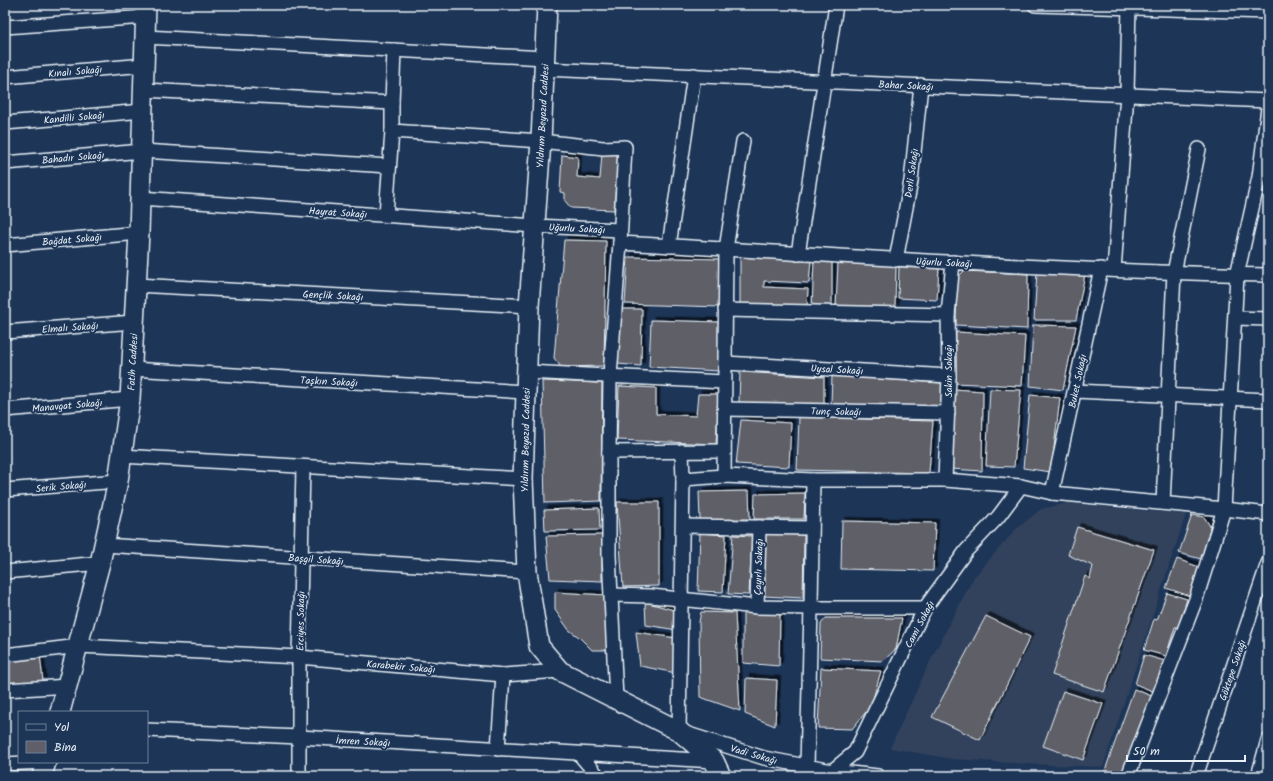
<svg xmlns="http://www.w3.org/2000/svg" width="1273" height="781" viewBox="0 0 1273 781" font-family="Kalam,sans-serif">
<defs>
<filter id="shadow"><feDropShadow dx="3.5" dy="-3.5" stdDeviation="0" flood-color="#0009"/></filter>
</defs>
<rect width="100%" height="100%" fill="#1d3557"/>
<filter id="ink" filterUnits="userSpaceOnUse"><feTurbulence type="fractalNoise" baseFrequency=".025" numOctaves="2"/><feDisplacementMap in="SourceGraphic" scale="8" xChannelSelector="R" yChannelSelector="G"/><feConvolveMatrix kernelMatrix="1 2 1 2 8 2 1 2 1" color-interpolation-filters="sRGB"/></filter>
<g filter="url(#ink)">
<!-- built -->
<path fill="#30425c" d="M1068 503 1146 511 1186 514 1103 767 1028 764 952 759 890 748 931 659 974 577 1015 530 1041 509Z"/>
<!-- building -->
<g fill="#5e5f68" stroke="#e8f1f8" filter="url(#shadow)">
<path d="M602 153 618 154 614 210 571 208 565 201V193L560 192 562 155 578 157 577 177 600 179Z"/>
<path d="M564 240 606 241 604 366 561 367 554 358Z"/>
<path d="M628 257 721 259 720 307 625 304Z"/>
<path d="M740 257 811 260 809 283 764 281V287L808 289 807 306 740 304Z"/>
<path d="M814 260 832 261V308L812 307Z"/>
<path d="M838 262 896 266 895 308 836 307Z"/>
<path d="M899 266 939 268 937 300 898 298Z"/>
<path d="M964 271 1028 274 1027 329 956 325 957 278Z"/>
<path d="M1037 272 1085 274 1076 320H1034Z"/>
<path d="M621 309H642L641 366 618 364Z"/>
<path d="M651 320 719 322V371L649 367Z"/>
<path d="M1033 325 1076 326 1063 390 1030 386Z"/>
<path d="M956 332 1025 336 1022 386 954 383Z"/>
<path d="M740 372 824 377V405L739 403Z"/>
<path d="M832 376 942 383V407L831 404Z"/>
<path d="M542 381 602 383 601 501 545 503Z"/>
<path d="M619 386 656 388V414L696 416 698 394H719L716 444 617 440Z"/>
<path d="M953 389 983 391 982 471 951 469Z"/>
<path d="M990 389 1021 390 1014 467 986 466Z"/>
<path d="M1030 395 1060 398 1051 472 1023 468Z"/>
<path d="M799 417 933 421 929 473 797 470Z"/>
<path d="M741 420 791 423 789 467 736 464Z"/>
<path d="M749 491 750 519 700 520 699 492Z"/>
<path d="M805 493 804 519H754L755 494Z"/>
<path d="M617 502H659V586L623 587Z"/>
<path d="M599 508 600 530 545 531 544 510Z"/>
<path d="M1192 515 1204 517 1210 526 1209 534 1201 559 1179 553Z"/>
<path d="M842 521 935 523 933 571 841 569Z"/>
<path d="M1077 527 1154 550 1104 692 1052 675 1085 576 1090 579 1093 566 1068 555Z"/>
<path d="M700 533 726 535 723 592 698 591Z"/>
<path d="M765 534 804 535 803 598 763 596Z"/>
<path d="M602 535V581L550 579 546 536Z"/>
<path d="M733 535 752 536 749 595 728 594Z"/>
<path d="M1177 559 1199 567 1190 596 1166 588Z"/>
<path d="M555 592 606 595 609 650H592L579 637 569 630 555 610Z"/>
<path d="M1167 593 1187 599 1178 627H1175L1166 656 1144 650 1154 619 1157 620Z"/>
<path d="M645 602 677 611V630L646 625Z"/>
<path d="M701 612 735 613 740 711 700 697 699 622Z"/>
<path d="M743 613H780L779 666 743 663Z"/>
<path d="M986 616 1030 637 980 740 932 717Z"/>
<path d="M826 618H902L896 649 883 661 820 658 821 624Z"/>
<path d="M636 632 676 638V673L640 666Z"/>
<path d="M40 655 43 681 5 685V658Z"/>
<path d="M1144 655 1165 661 1155 692 1135 684Z"/>
<path d="M821 668 881 671 871 706 852 729 818 728Z"/>
<path d="M746 678 777 680 775 726 745 714Z"/>
<path d="M1134 689 1154 697 1126 776H1103Z"/>
<path d="M1063 691 1103 704 1083 760 1043 746Z"/>
</g>
<g fill="none" stroke-linecap="round" stroke-linejoin="round">
<defs>
<g id="street">
<path d="M1035 5 1268 12"/>
<path d="M5 27 146 17"/>
<path d="M145 37 545 58"/>
<path d="M544 69 1268 101"/>
<path d="M5 77 145 65"/>
<path d="M144 90 392 103"/>
<path d="M5 123 143 111"/>
<path d="M392 131 541 141 603 148 625 147 620 243 610 376 609 452V555L616 699"/>
<path d="M5 163 142 151 389 166"/>
<path d="M140 198 535 226 620 230"/>
<path d="M386 215 392 131V103L394 50"/>
<path d="M620 243C836 255 1052 271 1268 275"/>
<path d="M5 245 139 233"/>
<path d="M669 246 694 75"/>
<path d="M798 254 836 5"/>
<path d="M896 260 911 181 921 85"/>
<path d="M1114 270 1127 94 1129 5"/>
<path d="M136 285 529 306"/>
<path d="M725 310 948 315"/>
<path d="M1235 318 1268 319"/>
<path d="M5 332 134 322"/>
<path d="M725 363 949 376"/>
<path d="M131 369 526 392"/>
<path d="M527 372 724 382"/>
<path d="M1075 391 1268 400"/>
<path d="M724 409 948 413"/>
<path d="M5 410 130 399"/>
<path d="M682 451 683 479"/>
<path d="M609 452 724 451"/>
<path d="M121 456 523 479"/>
<path d="M724 476 726 249 743 141"/>
<path d="M945 480 949 376 948 315 953 262"/>
<path d="M5 490 118 481"/>
<path d="M1052 493 1101 269"/>
<path d="M1163 503 1174 273 1199 149"/>
<path d="M683 526 812 528"/>
<path d="M104 545 527 572"/>
<path d="M5 572 100 563"/>
<path d="M611 595 651 596 757 607 811 608 813 480"/>
<path d="M757 607 759 527"/>
<path d="M5 655 79 646 299 657 503 675 560 671"/>
<path d="M5 690 68 686"/>
<path d="M147 730 299 737 714 761"/>
<path d="M498 749 503 675"/>
<path d="M579 754 598 776"/>
<path d="M5 764 44 762"/>
<path d="M807 766 811 608H925"/>
<path d="M828 772 832 771 855 752 925 608 966 551 998 517 1021 486"/>
<path d="M299 776V657L303 467"/>
<path d="M878 776 832 771 764 758 679 731 683 479 724 476 813 480H945L1021 486 1052 493 1224 509 1268 514"/>
<path d="M1128 776 1196 599 1224 509 1237 275 1259 177 1268 108"/>
<path d="M1196 776 1268 563"/>
<path d="M1258 776 1268 740"/>
</g>
<g id="secondary">
<path d="M547 5 541 141 529 306 523 479 527 572 539 646 560 671 679 731 714 761 721 776"/>
<path d="M60 712 100 563 118 481 130 399 139 233 146 5"/>
<path d="M42 776 46 762"/>
</g>
</defs>
<!-- street casing -->
<use href="#street" stroke="#e8f1f8" stroke-width="16"/>
<!-- secondary casing -->
<use href="#secondary" stroke="#e8f1f8" stroke-width="22"/>
<!-- street -->
<use href="#street" stroke="#1d3557" stroke-width="13"/>
<!-- secondary -->
<use href="#secondary" stroke="#1d3557" stroke-width="19"/>
</g>
</g>
<g text-anchor="middle" stroke-width="4" stroke-linejoin="round" paint-order="stroke">
<!-- street labels -->
<g font-size="10" fill="#e8f1f8" stroke="#1d3557">
<text transform="translate(75 71) rotate(-5)" y="4">Kınalı Sokağı</text>
<text transform="translate(906 85) rotate(3)" y="4">Bahar Sokağı</text>
<text transform="translate(542 116) rotate(-87)" y="4">Yıldırım Beyazıd Caddesi</text>
<text transform="translate(74 117) rotate(-5)" y="4">Kandilli Sokağı</text>
<text transform="translate(73 157) rotate(-5)" y="4">Bahadır Sokağı</text>
<text transform="translate(911 173) rotate(-82)" y="4">Derli Sokağı</text>
<text transform="translate(338 212) rotate(4)" y="4">Hayrat Sokağı</text>
<text transform="translate(577 228) rotate(3)" y="4">Uğurlu Sokağı</text>
<text transform="translate(72 239) rotate(-5)" y="4">Bağdat Sokağı</text>
<text transform="translate(944 262) rotate(3)" y="4">Uğurlu Sokağı</text>
<text transform="translate(333 295) rotate(3)" y="4">Gençlik Sokağı</text>
<text transform="translate(70 327) rotate(-4)" y="4">Elmalı Sokağı</text>
<text transform="translate(132 362) rotate(-87)" y="4">Fatih Caddesi</text>
<text transform="translate(837 369) rotate(3)" y="4">Uysal Sokağı</text>
<text transform="translate(948 371) rotate(-90)" y="4">Sakin Sokağı</text>
<text transform="translate(329 381) rotate(3)" y="4">Taşkın Sokağı</text>
<text transform="translate(1077 381) rotate(-78)" y="4">Buket Sokağı</text>
<text transform="translate(67 405) rotate(-5)" y="4">Manavgat Sokağı</text>
<text transform="translate(836 411) rotate(1)" y="4">Tunç Sokağı</text>
<text transform="translate(525 440) rotate(-89)" y="4">Yıldırım Beyazıd Caddesi</text>
<text transform="translate(61 486) rotate(-5)" y="4">Serik Sokağı</text>
<text transform="translate(316 559) rotate(4)" y="4">Başgil Sokağı</text>
<text transform="translate(758 567) rotate(-88)" y="4">Çayırlı Sokağı</text>
<text transform="translate(300 621) rotate(-89)" y="4">Erciyes Sokağı</text>
<text transform="translate(919 624) rotate(-62)" y="4">Cami Sokağı</text>
<text transform="translate(401 666) rotate(5)" y="4">Karabekir Sokağı</text>
<text transform="translate(1232 670) rotate(-71)" y="4">Göktepe Sokağı</text>
<text transform="translate(363 741) rotate(3)" y="4">İmren Sokağı</text>
<text transform="translate(754 754) rotate(16)" y="4">Vadi Sokağı</text>
</g>
</g>
<!-- margin -->
<rect width="1273" height="781" fill="none" stroke="#1d3557" stroke-width="20"/>
<rect x="10" y="10" width="1253" height="761" fill="none" stroke="#e8f1f8" stroke-width="1.5" filter="url(#ink)"/>
<!-- legend -->
<rect x="18" y="711" width="130" height="52" fill="#1d3557" stroke="#6e8097"/>
<rect x="26" y="724" width="20" height="6" fill="#1d3557" stroke="#6e8097"/>
<text x="54" y="731" font-size="12" fill="#e8f1f8">Yol</text>
<rect x="26" y="741" width="20" height="12" fill="#5e5f68" stroke="#6e8097"/>
<text x="54" y="751" font-size="12" fill="#e8f1f8">Bina</text>
<!-- scale -->
<path d="M1127 755v6h118v-6" fill="none" stroke="#e8f1f8" stroke-width="2"/>
<text x="1133" y="755" font-size="12" fill="#e8f1f8" stroke="#1d3557" stroke-width="3" paint-order="stroke">50 m</text>
</svg>
